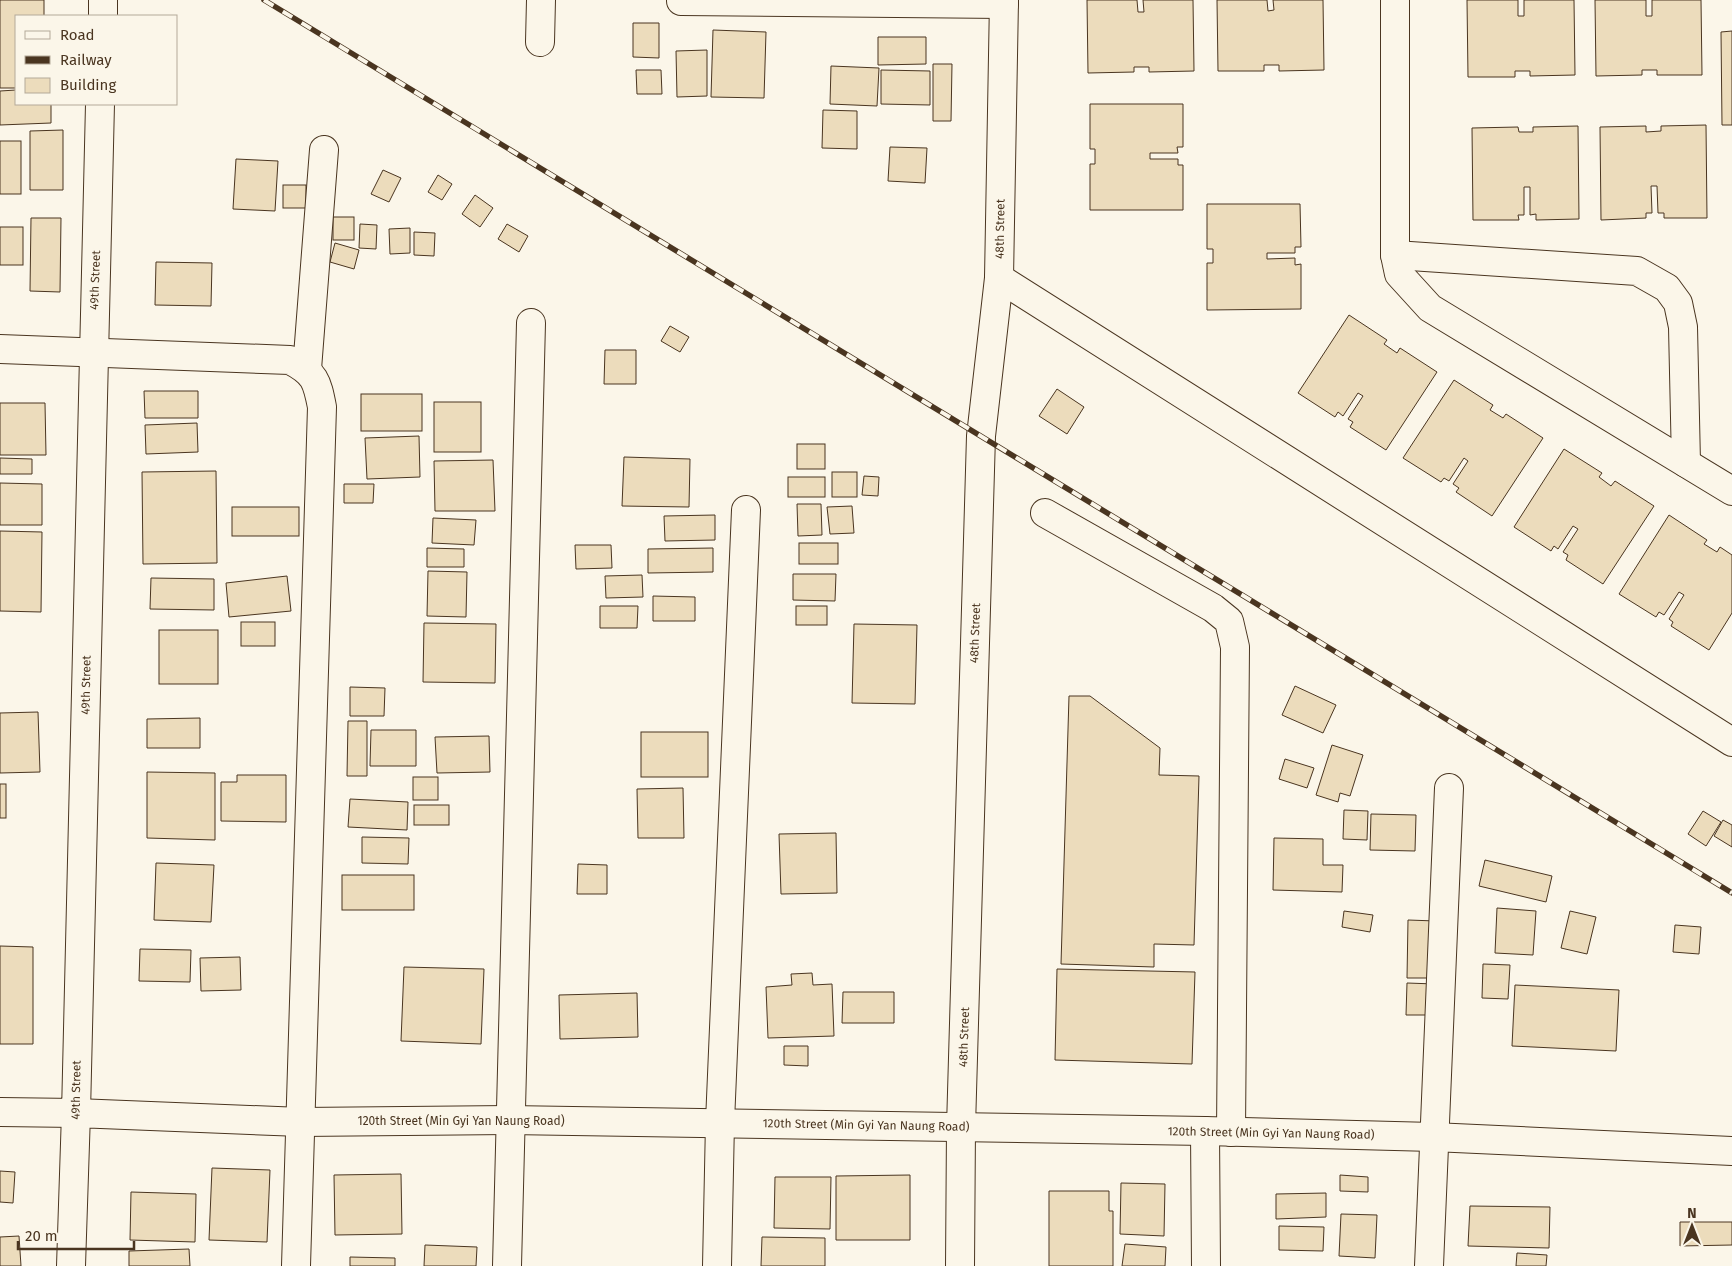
<svg xmlns="http://www.w3.org/2000/svg" width="1732" height="1266" viewBox="0 0 1732 1266" font-family="'Fira Sans',sans-serif">
<rect width="100%" height="100%" fill="#fbf6e9"/>
<!-- building -->
<g fill="#ecdcbc" stroke="#4a3520">
<path d="M0 0H44V16H16V88H0Z"/>
<path d="M1087 0H1137L1138 12H1144L1143 0H1193L1194 71 1149 72V67H1134V72L1088 73Z"/>
<path d="M1217 0H1267L1268 11 1274 10 1273 0H1323L1324 70 1279 71V65H1264V71H1218Z"/>
<path d="M1467 0H1518V16H1524V0H1574L1575 75 1530 76V71H1515V77H1468Z"/>
<path d="M1595 0H1646V16H1652V0H1701L1702 75H1657V70H1642V75L1596 76Z"/>
<path d="M633 23H659V58L633 57Z"/>
<path d="M713 30 766 32 764 98 711 97Z"/>
<path d="M1732 31V125H1722L1721 32Z"/>
<path d="M878 37H926V64L878 65Z"/>
<path d="M707 50V96L677 97 676 51Z"/>
<path d="M933 64H952L951 121H933Z"/>
<path d="M831 66 879 68 877 106 830 104Z"/>
<path d="M636 70H661L662 94H637Z"/>
<path d="M881 70 930 71V105L881 104Z"/>
<path d="M16 90V104H51V123L0 125V91Z"/>
<path d="M1090 104H1183V147H1177L1178 153H1150V159H1178V165H1183V210H1090V164H1095V149H1090Z"/>
<path d="M823 110 857 111V149L822 148Z"/>
<path d="M1706 125 1707 218H1664V213H1658L1657 186H1651L1652 213H1646V218L1601 220 1600 127 1646 126V132L1661 131V126Z"/>
<path d="M1578 126 1579 219 1536 220V214L1530 215V187H1524V215H1518L1519 220H1473L1472 128 1518 127 1519 132H1533V127Z"/>
<path d="M63 130V190H30V131Z"/>
<rect x="0" y="141" width="21" height="53"/>
<path d="M890 147 927 148 925 183 888 181Z"/>
<path d="M236 159 278 161 275 211 233 209Z"/>
<path d="M383 170 401 178 389 202 371 194Z"/>
<path d="M438 175 452 184 442 200 428 192Z"/>
<rect x="283" y="185" width="23" height="23"/>
<path d="M475 195 493 208 480 227 462 214Z"/>
<path d="M1207 204H1300L1301 247H1295V253H1267V259L1295 258V265L1301 264V309L1207 310V263H1213V249H1207Z"/>
<rect x="333" y="217" width="21" height="23"/>
<path d="M31 218H61L60 292 30 291Z"/>
<path d="M360 224 377 225 376 249 359 248Z"/>
<path d="M507 224 528 236 519 252 498 239Z"/>
<rect x="0" y="227" width="23" height="38"/>
<path d="M410 228V253L390 254 389 229Z"/>
<path d="M414 232 435 233 434 256 414 255Z"/>
<path d="M335 243 359 250 354 269 330 262Z"/>
<path d="M156 262 212 263 211 306 155 305Z"/>
<path d="M1349 315 1387 340 1384 344 1397 353 1400 348 1437 372 1386 450 1350 427 1353 422 1348 419 1363 396 1358 393 1343 416 1338 412 1335 417 1298 393Z"/>
<path d="M670 326 689 337 680 352 661 341Z"/>
<path d="M605 350H636V384H604Z"/>
<path d="M1454 380 1493 405 1490 410 1503 418 1506 414 1543 438 1492 516 1456 492 1459 488 1453 484 1468 461 1464 458 1449 481 1444 478 1441 482 1403 458Z"/>
<path d="M1057 389 1084 407 1067 434 1039 416Z"/>
<path d="M144 391H198V418H145Z"/>
<rect x="361" y="394" width="61" height="37"/>
<rect x="434" y="402" width="47" height="50"/>
<path d="M0 403H45L46 455H0Z"/>
<path d="M197 423 198 452 146 454 145 425Z"/>
<path d="M419 436 420 477 367 479 365 438Z"/>
<rect x="797" y="444" width="28" height="25"/>
<path d="M1564 449 1602 473 1599 477 1611 486 1615 481 1654 506 1603 584 1566 560 1568 555 1563 552 1578 529 1573 526 1558 549 1554 546 1551 551 1514 527Z"/>
<path d="M624 457 690 459 689 507 622 506Z"/>
<path d="M0 458 32 459V474H0Z"/>
<path d="M493 460 495 511H435L434 461Z"/>
<path d="M216 471 217 563 143 564 142 472Z"/>
<rect x="832" y="472" width="25" height="25"/>
<path d="M864 476 879 477 878 496 862 495Z"/>
<rect x="788" y="477" width="37" height="20"/>
<path d="M0 483 42 484V525H0Z"/>
<path d="M344 484H374L373 503H344Z"/>
<path d="M797 504H821L822 535 798 536Z"/>
<path d="M852 506 854 533 830 534 827 507Z"/>
<rect x="232" y="507" width="67" height="29"/>
<path d="M715 515V540L665 541 664 516Z"/>
<path d="M1669 515 1707 540 1704 544 1717 552 1720 547 1732 555V613L1709 650 1671 626 1673 622 1669 619 1684 595 1679 592 1664 615 1659 612 1656 617 1619 594Z"/>
<path d="M433 518 476 520 474 545 432 543Z"/>
<path d="M0 531 42 532 41 612 0 611Z"/>
<rect x="799" y="543" width="39" height="21"/>
<path d="M575 545H611L612 568 576 569Z"/>
<path d="M427 548 464 549V567H427Z"/>
<path d="M713 548V572L648 573V549Z"/>
<path d="M428 571 467 572 466 617 427 616Z"/>
<path d="M793 574H836L835 601 793 600Z"/>
<path d="M642 575 643 597 606 598 605 576Z"/>
<path d="M287 576 291 611 229 617 226 583Z"/>
<path d="M151 578 214 579V610L150 609Z"/>
<path d="M653 596 695 597V621H653Z"/>
<path d="M600 606H638L637 628H600Z"/>
<rect x="796" y="606" width="31" height="19"/>
<rect x="241" y="622" width="34" height="24"/>
<path d="M424 623 496 624 495 683 423 682Z"/>
<path d="M854 624 917 625 915 704 852 703Z"/>
<rect x="159" y="630" width="59" height="54"/>
<path d="M1295 686 1336 705 1323 733 1282 715Z"/>
<path d="M350 687 385 688 384 716H350Z"/>
<path d="M1069 696H1090L1160 748 1159 775 1199 776 1194 945 1154 944V967L1061 964Z"/>
<path d="M38 712 40 772 0 773V713Z"/>
<path d="M200 718V748H147V719Z"/>
<path d="M348 721H367V776H347Z"/>
<path d="M371 730H416V766H370Z"/>
<rect x="641" y="732" width="67" height="45"/>
<path d="M489 736 490 772 437 773 435 737Z"/>
<path d="M1332 745 1363 755 1350 796 1340 793 1338 802 1316 795Z"/>
<path d="M1285 759 1314 768 1307 788 1279 779Z"/>
<path d="M147 772 215 773V840L147 838Z"/>
<path d="M237 775H286V822L221 821V782H237Z"/>
<rect x="413" y="777" width="25" height="23"/>
<rect x="0" y="784" width="6" height="34"/>
<path d="M683 788 684 838H638L637 789Z"/>
<path d="M350 799 408 802 407 830 348 827Z"/>
<rect x="414" y="805" width="35" height="20"/>
<path d="M1344 810 1368 811 1367 840 1343 839Z"/>
<path d="M1703 811 1721 822 1706 846 1688 834Z"/>
<path d="M1371 814 1416 815 1415 851 1370 850Z"/>
<path d="M1723 820 1732 825V847L1714 836Z"/>
<path d="M836 833 837 893 781 894 779 834Z"/>
<path d="M362 837 409 838 408 864 362 863Z"/>
<path d="M1274 838 1323 839V865H1343L1342 892 1273 890Z"/>
<path d="M1485 860 1552 876 1546 902 1479 886Z"/>
<path d="M156 863 214 865 211 922 154 920Z"/>
<path d="M578 864 607 865V894H577Z"/>
<rect x="342" y="875" width="72" height="35"/>
<path d="M1497 908 1536 911 1533 955 1495 953Z"/>
<path d="M1344 911 1373 915 1370 932 1342 927Z"/>
<path d="M1570 911 1596 917 1587 954 1561 948Z"/>
<path d="M1408 920 1436 921 1434 978H1407Z"/>
<path d="M1675 925 1701 927 1699 954 1673 952Z"/>
<path d="M0 946 33 947V1044H0Z"/>
<path d="M140 949 191 950 190 982 139 981Z"/>
<path d="M240 957 241 990 201 991 200 958Z"/>
<path d="M1483 964 1510 965 1508 999 1482 998Z"/>
<path d="M404 967 484 969 481 1044 401 1041Z"/>
<path d="M1057 969 1195 972 1192 1064 1055 1060Z"/>
<path d="M812 973 813 985 832 984 834 1036 768 1038 766 987 792 985 791 974Z"/>
<path d="M1407 983 1435 984 1434 1015H1406Z"/>
<path d="M1515 985 1619 990 1616 1051 1512 1046Z"/>
<path d="M843 992H894V1023H842Z"/>
<path d="M637 993 638 1037 560 1039 559 995Z"/>
<path d="M784 1046H808V1066L784 1065Z"/>
<path d="M212 1168 270 1170 267 1242 209 1240Z"/>
<path d="M0 1171 15 1172 13 1203 0 1202Z"/>
<path d="M401 1174 402 1234 335 1235 334 1175Z"/>
<path d="M910 1175V1240H836V1176Z"/>
<path d="M1340 1175 1368 1177V1192L1340 1191Z"/>
<path d="M775 1177H831L830 1229 774 1228Z"/>
<path d="M1121 1183 1165 1184 1164 1236 1120 1234Z"/>
<path d="M1049 1191H1109V1211H1113V1266H1049Z"/>
<path d="M131 1192 196 1194 195 1242 130 1240Z"/>
<path d="M1326 1193V1217L1276 1219V1194Z"/>
<path d="M1470 1206 1550 1207 1549 1248 1468 1246Z"/>
<path d="M1341 1214 1377 1215 1375 1258 1339 1256Z"/>
<path d="M1680 1222H1732V1245L1680 1246Z"/>
<path d="M1279 1226 1324 1227 1323 1251 1279 1250Z"/>
<path d="M19 1236 21 1266H0V1237Z"/>
<path d="M762 1237 825 1238V1266H761Z"/>
<path d="M1125 1244 1166 1247 1165 1266H1122Z"/>
<path d="M425 1245 477 1247 476 1266H424Z"/>
<path d="M189 1249 190 1266H129V1251Z"/>
<path d="M1517 1253 1547 1255 1546 1266H1516Z"/>
<path d="M350 1257 395 1258V1266H350Z"/>
</g>
<g fill="none" stroke-linecap="round" stroke-linejoin="round">
<defs>
<g id="minor">
<path d="M1395 0V255L1399 274 1430 308 1732 491"/>
<path d="M681 1 1004 4"/>
<path d="M540 42 541 0"/>
<path d="M1395 255 1637 271 1667 288 1678 303 1683 327 1686 463"/>
<path d="M999 278 1732 742"/>
<path d="M0 349 290 360C315 373 317 381 322 407L296 1266"/>
<path d="M307 369 324 150"/>
<path d="M1045 513 1213 608 1229 621 1235 647 1231 1132"/>
<path d="M1205 1131 1206 1266"/>
<path d="M71 1266 76 1113 301 1122 509 1120 1205 1131 1433 1137 1732 1151"/>
<path d="M507 1266 531 323"/>
<path d="M717 1266 720 1122 746 510"/>
<path d="M960 1266 961 1127 981 436 999 278 1004 0"/>
<path d="M1429 1266 1449 788"/>
</g>
<g id="major">
<path d="M103 16V0"/>
<path d="M0 1112 76 1113 100 104"/>
</g>
</defs>
<!-- minor casing -->
<use href="#minor" stroke="#4a3520" stroke-width="30"/>
<!-- major casing -->
<use href="#major" stroke="#4a3520" stroke-width="30"/>
<!-- minor -->
<use href="#minor" stroke="#fbf6e9" stroke-width="28"/>
<!-- major -->
<use href="#major" stroke="#fbf6e9" stroke-width="28"/>
<defs>
<path id="rail" d="M264 0 1732 893"/>
</defs>
<!-- rail casing -->
<use href="#rail" stroke="#4a3520" stroke-width="5.5"/>
<!-- rail -->
<use href="#rail" stroke="#fbf6e9" stroke-width="4" stroke-dasharray="11" stroke-linecap="butt"/>
</g>
<g text-anchor="middle" stroke-width="4" stroke-linejoin="round" paint-order="stroke">
<!-- street labels -->
<g font-size="12" fill="#4a3520" stroke="#fbf6e9">
<text transform="translate(1000 229) rotate(-89)" y="4">48th Street</text>
<text transform="translate(95 280) rotate(-88)" y="4">49th Street</text>
<text transform="translate(975 633) rotate(-88)" y="4">48th Street</text>
<text transform="translate(86 685) rotate(-89)" y="4">49th Street</text>
<text transform="translate(964 1037) rotate(-88)" y="4">48th Street</text>
<text transform="translate(76 1090) rotate(-89)" y="4">49th Street</text>
<text x="461" y="1125">120th Street (Min Gyi Yan Naung Road)</text>
<text transform="translate(866 1125) rotate(1)" y="4">120th Street (Min Gyi Yan Naung Road)</text>
<text transform="translate(1271 1133) rotate(1)" y="4">120th Street (Min Gyi Yan Naung Road)</text>
</g>
</g>
<!-- legend -->
<rect x="15" y="15" width="162" height="90" fill="#fbf6e9" stroke="#b4a999"/>
<rect x="25" y="31" width="25" height="8" fill="#fbf6e9" stroke="#b4a999"/>
<text x="60" y="40" font-size="15" fill="#4a3520">Road</text>
<rect x="25" y="56" width="25" height="8" fill="#4a3520" stroke="#b4a999"/>
<text x="60" y="65" font-size="15" fill="#4a3520">Railway</text>
<rect x="25" y="78" width="25" height="15" fill="#ecdcbc" stroke="#b4a999"/>
<text x="60" y="90" font-size="15" fill="#4a3520">Building</text>
<!-- north arrow -->
<g transform="translate(1692 1226)" stroke="#fbf6e9" stroke-width="4" paint-order="stroke">
<path d="M0-4L9 19L0 12L-9 19Z" fill="#4a3520"/>
<text y="-8" font-size="14" font-weight="bold" text-anchor="middle" fill="#4a3520">N</text>
</g>
<!-- scale -->
<path d="M18 1241v8h116v-8" fill="none" stroke="#4a3520" stroke-width="2.5"/>
<text x="25" y="1241" font-size="15" fill="#4a3520" stroke="#fbf6e9" stroke-width="4" paint-order="stroke">20 m</text>
</svg>
